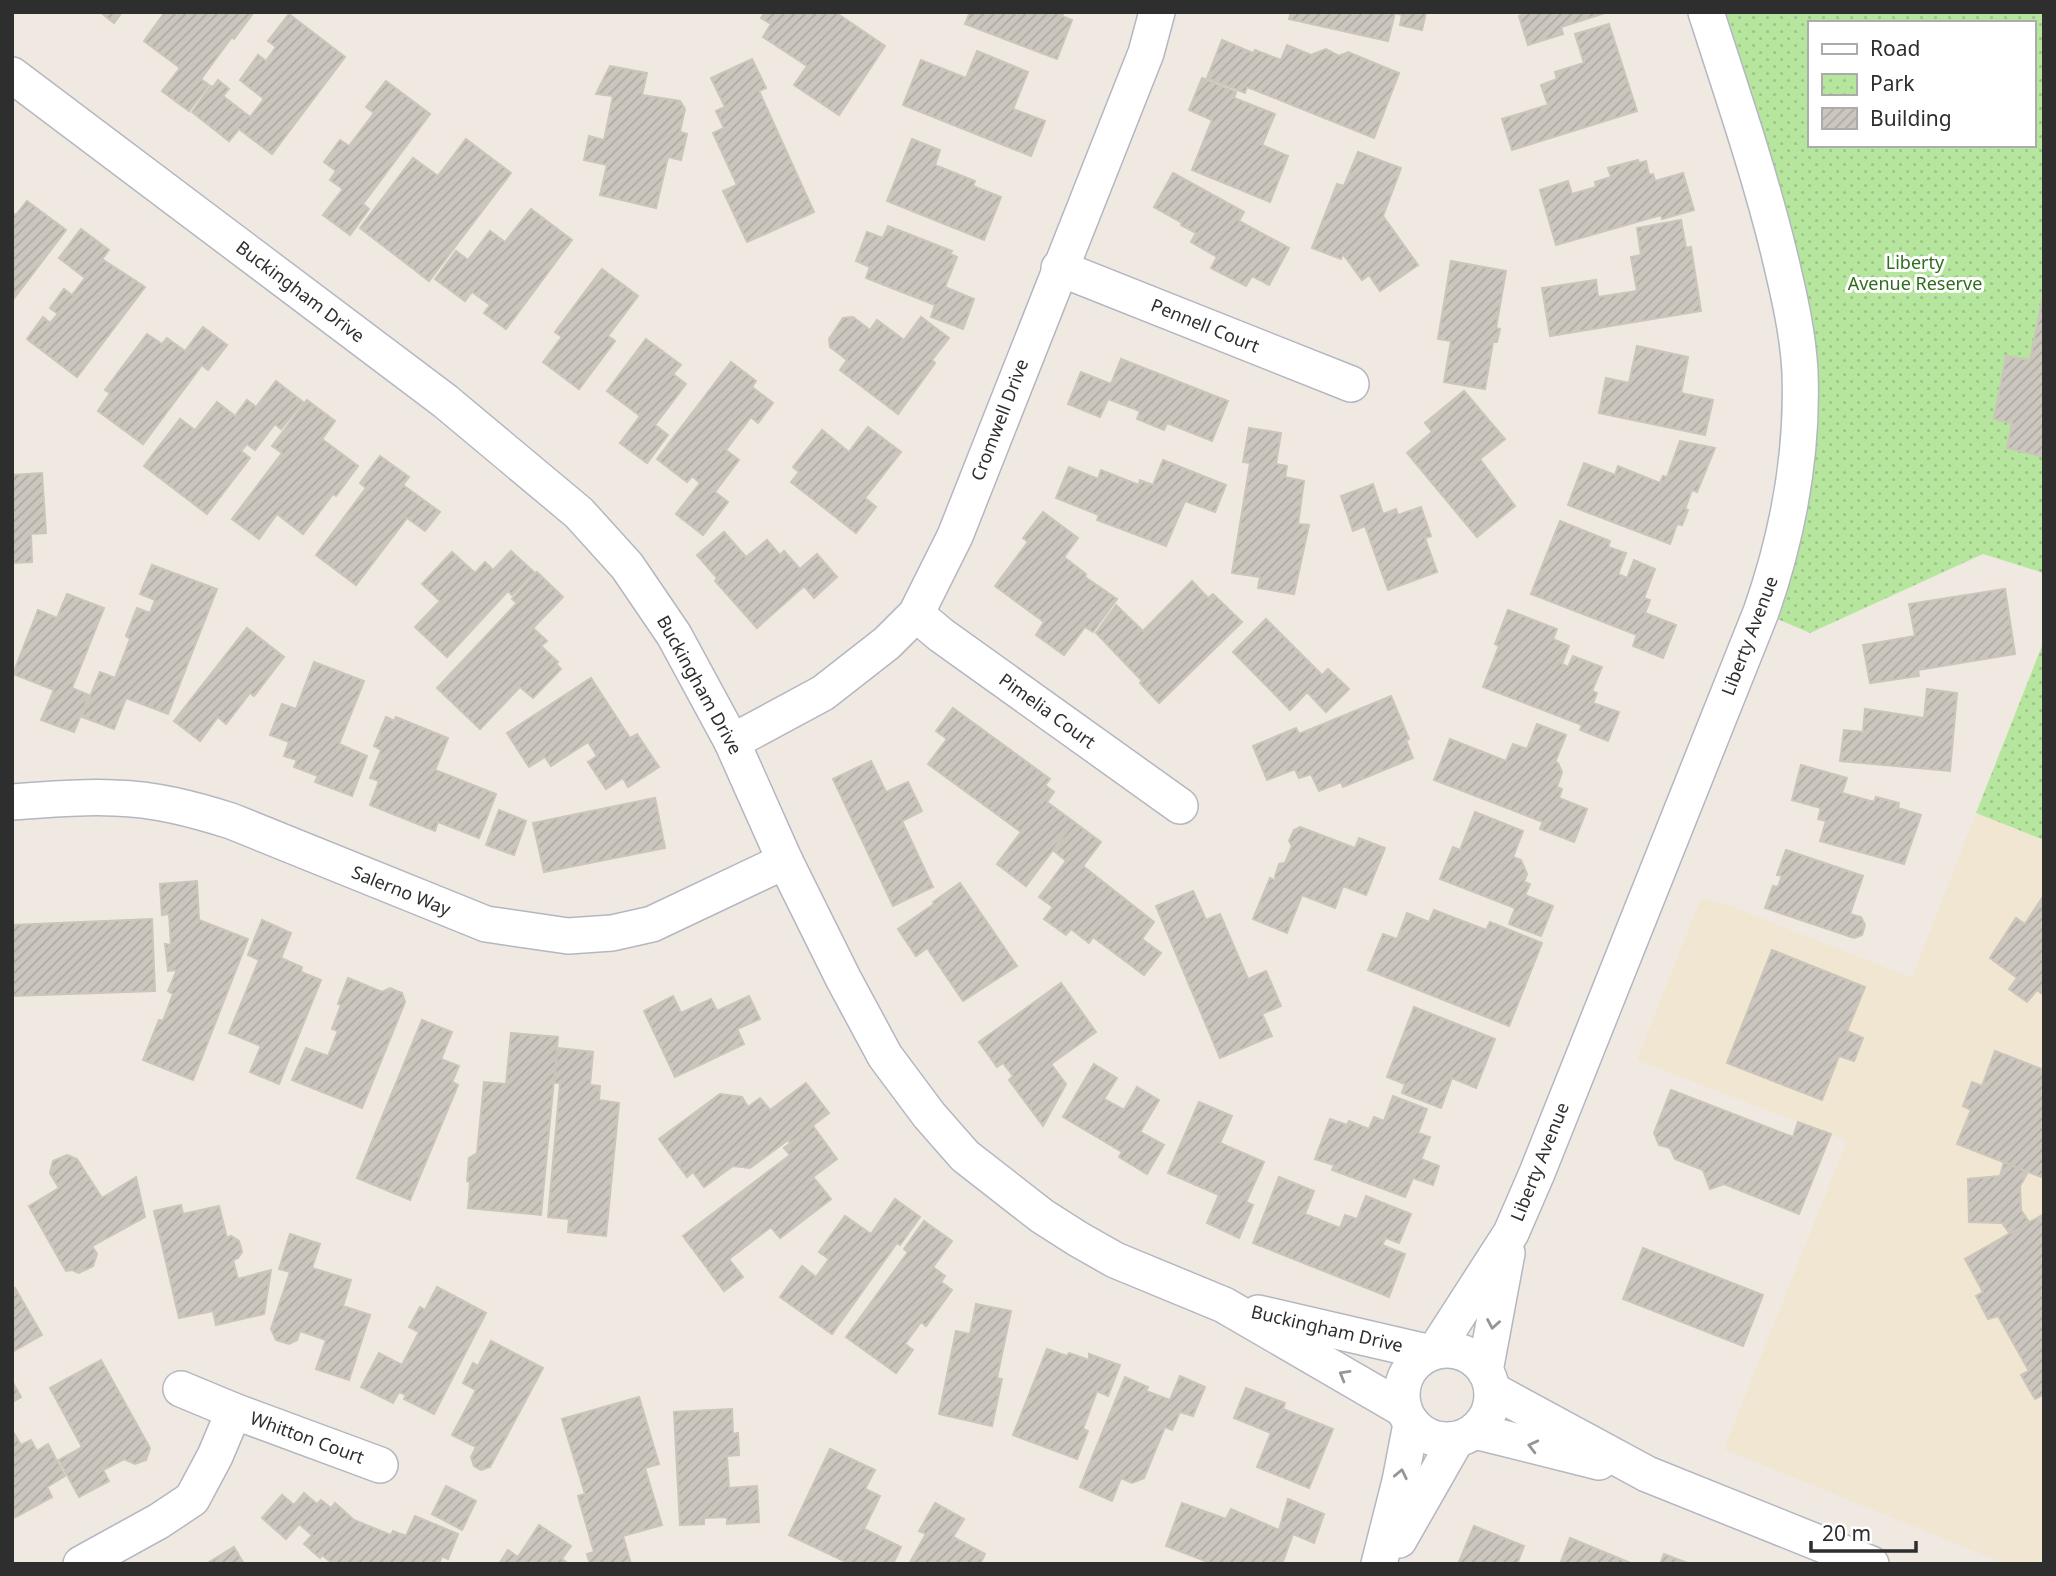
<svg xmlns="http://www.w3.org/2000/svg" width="2056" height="1576" viewBox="0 0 2056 1576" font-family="'Noto Sans',sans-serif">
<defs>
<pattern id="park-dots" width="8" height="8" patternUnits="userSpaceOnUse" patternTransform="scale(1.75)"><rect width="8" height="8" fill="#b6e59e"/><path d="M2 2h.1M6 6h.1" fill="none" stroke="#9dc588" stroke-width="1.8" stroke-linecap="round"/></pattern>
<pattern id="building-hatch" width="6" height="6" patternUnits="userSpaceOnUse" patternTransform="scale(1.75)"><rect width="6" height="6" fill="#cbc7bf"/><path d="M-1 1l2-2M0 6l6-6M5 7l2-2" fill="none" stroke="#afaba4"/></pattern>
</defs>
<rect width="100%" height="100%" fill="#efe9e1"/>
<!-- education -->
<path fill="#f0e6d1" d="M1976 813 2044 840V1564H2006L1724 1449 1847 1141 1637 1060 1701 898 1725 904 1912 978Z"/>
<!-- park -->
<g fill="url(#park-dots)" fill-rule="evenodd">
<path d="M1707 12H2044V573L1983 554 1810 633 1761 612 1800 417ZM1809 23H2033V145H1809Z"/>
<path d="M2044 641V840L1976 813Z"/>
</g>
<!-- building -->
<g fill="url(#building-hatch)" stroke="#cbc5ba" stroke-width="2">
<path d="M100 12H122L114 23Z"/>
<path d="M165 12H254L234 39 232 37 201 79 209 85 189 111 162 91 180 68 144 41Z"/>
<path d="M765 12H835L885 46 839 115 794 85 807 66 763 37 771 24 761 18Z"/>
<path d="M970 12H1064L1062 16 1072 20 1057 59 965 24Z"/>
<path d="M1291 12H1426L1422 30 1400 25 1402 15 1395 13 1388 41 1289 19Z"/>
<path d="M1530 12H1608L1561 27 1563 34 1528 45 1519 16Z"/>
<path d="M289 14 345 57 272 154 239 129 229 141 192 112 211 86 213 87 218 80 229 89 223 96 250 117 264 99 240 80 258 55 266 61 276 47 268 41Z"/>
<path d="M1609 24 1637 111 1512 150 1502 119 1548 105 1541 85 1557 79 1555 72 1584 63 1575 34Z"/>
<path d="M1222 40 1253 53 1255 50 1281 60 1287 45 1311 55 1326 49 1339 56 1348 52 1399 73 1374 138 1247 87 1245 93 1207 78Z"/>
<path d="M977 51 1028 72 1013 109 1045 121 1031 156 903 105 921 60 966 78Z"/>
<path d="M752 59 766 88 759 91 814 212 747 242 723 191 737 185 713 133 724 128 716 111 725 107 711 78Z"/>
<path d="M610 66 647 73 642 95 680 101 685 109 680 132 687 134 681 160 668 157 656 208 600 195 607 165 584 160 589 136 604 140 613 96 596 94Z"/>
<path d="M1202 78 1236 92 1234 98 1275 114 1262 145 1288 156 1270 202 1192 170 1212 120 1189 110Z"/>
<path d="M386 81 430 114 363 204 369 209 350 235 323 215 343 189 330 180 336 171 324 162 340 140 349 146 374 113 366 107Z"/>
<path d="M466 139 511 173 429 281 360 228 413 158 438 176Z"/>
<path d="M912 139 940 150 935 165 975 181 973 186 1001 197 984 240 887 201Z"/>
<path d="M1358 152 1401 168 1383 216 1418 265 1380 291 1369 275 1362 280 1343 254 1341 259 1312 248 1337 184 1344 186Z"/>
<path d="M1638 160 1639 163 1646 161 1649 175 1653 174 1655 181 1683 173 1694 210 1662 219 1661 215 1556 245 1540 190 1568 181 1572 194 1596 187 1595 182 1611 177 1608 168Z"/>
<path d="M1173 173 1244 212 1239 221 1289 248 1269 285 1252 276 1246 286 1211 268 1217 257 1191 242 1196 233 1181 225 1182 223 1154 207Z"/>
<path d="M27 201 66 230 12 301V213L16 215Z"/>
<path d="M531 209 572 240 506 329 484 313 490 305 472 292 465 301 435 279 456 251 468 260 490 231 505 242Z"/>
<path d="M1681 220 1686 248 1691 247 1701 311 1550 336 1542 288 1596 280 1598 297 1637 291 1631 257 1641 255 1637 228Z"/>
<path d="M888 226 952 251 950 254 957 257 945 287 974 299 963 329 931 317 935 305 866 278 870 267 856 261 867 232 883 238Z"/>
<path d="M81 229 109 250 102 259 145 287 77 377 27 339 43 317 50 323 58 314 50 308 64 289 72 295 85 278 59 258Z"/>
<path d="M1451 261 1506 271 1496 328 1500 329 1497 342H1493L1485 389 1444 382 1451 341 1438 339Z"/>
<path d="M602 269 638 296 608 336 615 341 579 389 543 362 562 337 555 332Z"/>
<path d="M2044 291V457L2007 448 2012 423 1994 419 2006 356 2030 360Z"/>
<path d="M853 317 870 330 877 320 904 340 921 317 949 338 932 360 935 363 898 414 840 370 847 360 830 347 829 339 843 318Z"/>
<path d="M203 327 227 345 208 370 202 365 143 444 98 411 110 393 105 390 147 334 162 344 167 338 185 351Z"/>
<path d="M646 339 681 365 673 374 686 384 655 425 668 435 647 463 620 443 640 416 607 391Z"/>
<path d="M1637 346 1688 357 1681 393 1713 400 1705 435 1599 413 1606 378 1629 383Z"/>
<path d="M1121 359 1228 401 1212 441 1167 423 1164 430 1137 419 1140 411 1108 399 1100 417 1068 404 1081 372 1111 384Z"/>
<path d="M731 362 756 381 752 387 773 403 758 423 751 417 726 450 739 460 715 492 728 502 703 535 676 514 700 483 692 476 687 482 657 459Z"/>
<path d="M276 381 303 402 281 429 275 424 255 450 247 444 241 451 250 458 207 514 144 466 180 419 195 430 217 402 235 416 247 400 256 407Z"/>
<path d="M1464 391 1505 439 1480 459 1515 506 1477 537 1407 453 1432 432 1425 423Z"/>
<path d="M307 400 335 421 322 439 358 466 336 496 333 494 303 534 277 514 259 539 232 519 282 453 272 446Z"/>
<path d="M868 427 901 452 865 498 876 507 856 533 791 482 799 472 793 467 822 430 849 452Z"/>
<path d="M1249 428 1281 433 1276 464 1287 466 1285 477 1304 481 1298 524 1309 525 1294 594 1258 588 1260 577 1232 573 1250 463 1243 462Z"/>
<path d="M1680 441 1715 448 1697 492 1692 490 1685 509 1688 510 1682 525 1677 524 1670 544 1568 505 1584 463 1615 475 1618 466 1660 483 1663 476 1667 477Z"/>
<path d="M380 456 409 477 403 485 440 512 425 531 407 518 356 585 316 555 366 488 360 483Z"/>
<path d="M1163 460 1226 485 1215 512 1185 501 1166 546 1097 520 1099 515 1056 498 1069 467 1098 479 1101 470 1139 485 1140 480 1153 485Z"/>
<path d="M42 473 46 533 31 534 32 562 12 563V475Z"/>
<path d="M1373 484 1383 514 1396 509 1398 515 1421 507 1431 536 1425 538 1437 572 1388 590 1365 526 1353 531 1341 496Z"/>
<path d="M1043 512 1078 538 1064 557 1086 574 1085 577 1117 599 1093 632 1085 627 1064 655 1036 635 1044 622 995 586 1028 542 1023 538Z"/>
<path d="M1560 521 1610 541 1608 547 1626 553 1618 574 1627 578 1634 560 1655 569 1644 598 1650 600 1645 613 1676 625 1663 658 1633 646 1637 635 1531 594Z"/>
<path d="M724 532 746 557 767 540 780 555 784 551 800 569 817 554 837 577 814 598 804 586 757 628 715 581 717 578 697 555Z"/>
<path d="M511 551 534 572 512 595 508 591 447 657 415 627 440 601 422 584 452 552 475 573 485 562 493 570Z"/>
<path d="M152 565 217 589 168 714 126 698 114 729 82 717 100 672 115 678 130 639 126 636 137 608 150 613 155 600 140 594Z"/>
<path d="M537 572 563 597 533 628 547 641 541 646 558 662 556 664 561 669 533 698 520 687 480 729 437 688 517 603 512 599Z"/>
<path d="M1192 581 1208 598 1213 594 1242 622 1159 703 1140 683 1142 681 1096 633 1116 605 1143 631Z"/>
<path d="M2005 589 2015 654 1918 670 1919 676 1870 683 1863 645 1915 636 1909 604Z"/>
<path d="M67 594 104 608 72 688 89 695 74 732 41 720 54 690 13 674 38 610 57 618Z"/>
<path d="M1508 610 1557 629 1553 639 1569 646 1562 664 1568 667 1573 656 1602 667 1592 691 1597 693 1593 703 1619 712 1608 741 1580 730 1582 725 1483 687 1499 646 1495 644Z"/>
<path d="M1266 619 1322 675 1328 669 1349 689 1326 712 1307 692 1290 710 1233 652Z"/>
<path d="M247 628 284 657 254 696 250 693 226 724 218 717 200 741 174 721Z"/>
<path d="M314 662 364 681 339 744 367 756 352 796 315 782 318 776 294 767 297 760 284 756 289 742 270 735 282 704 296 709Z"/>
<path d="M591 678 630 738 637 734 659 767 628 787 623 778 606 789 588 762 597 756 588 742 551 766 545 757 529 767 507 733Z"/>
<path d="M1927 689 1957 693 1950 771 1840 761 1844 730 1863 732 1865 709 1924 718Z"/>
<path d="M1391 696 1409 739 1406 740 1413 758 1343 787 1341 782 1319 791 1311 774 1299 778 1295 769 1267 780 1253 746 1296 728 1299 734Z"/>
<path d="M953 708 1050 779 1045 785 1054 792 1047 802 1074 822 1026 886 997 864 1021 832 928 764 947 739 936 731Z"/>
<path d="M386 717 394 721 396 717 448 738 435 770 496 794 479 838 438 822 435 831 370 805 379 781 370 778 381 750 374 746Z"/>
<path d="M1537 724 1566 735 1555 762 1558 763 1562 772 1557 787 1562 789 1559 798 1587 809 1574 842 1540 829 1543 822 1434 780 1450 739 1506 761 1513 744 1527 749Z"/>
<path d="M871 761 886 792 908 782 922 811 902 821 933 887 893 906 833 779Z"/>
<path d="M1801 765 1847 778 1842 793 1874 802 1876 797 1899 803 1898 808 1921 815 1904 864 1820 841 1826 821 1818 819 1821 808 1792 800Z"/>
<path d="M655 798 665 848 544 872 533 823Z"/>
<path d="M499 810 526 821 514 855 486 845Z"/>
<path d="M1475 812 1523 831 1513 857 1521 860 1527 874 1524 882 1530 884 1525 895 1553 906 1541 936 1509 924 1515 908 1440 879 1453 847 1460 850Z"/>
<path d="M1074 822 1101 842 1083 866 1154 922 1142 939 1161 953 1144 975 1093 937 1089 943 1071 929 1066 935 1044 919 1053 907 1039 897 1066 861 1053 850Z"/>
<path d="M1300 827 1355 848 1359 838 1385 848 1366 895 1343 886 1335 908 1302 895 1287 933 1253 919 1270 878 1277 881 1275 877 1279 864 1285 863 1292 846 1289 841 1294 830Z"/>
<path d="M1786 850 1863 876 1850 914 1861 917 1865 925 1862 935 1854 938 1765 908 1773 886 1778 887 1782 876 1777 875Z"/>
<path d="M197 881 199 920 248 939 193 1080 143 1060 159 1020 163 1021 173 994 168 991 177 970 168 971 165 944 171 945 169 914 162 915 160 884Z"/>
<path d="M960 883 1017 966 963 1001 927 948 916 956 898 929 934 904 933 902Z"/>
<path d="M1193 891 1206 920 1220 914 1248 979 1266 971 1281 1006 1262 1014 1272 1036 1220 1058 1156 906Z"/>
<path d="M2044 895V995L2037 990 2027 1002 2009 989 2017 978 1990 958 2016 918 2025 924Z"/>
<path d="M1434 910 1486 930 1490 922 1542 943 1509 1026 1368 970 1383 934 1397 939 1407 913 1429 922Z"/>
<path d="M152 919 155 991 12 996V925Z"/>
<path d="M262 920 291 933 281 958 302 967 301 972 321 980 279 1084 250 1072 261 1046 229 1033 259 960 248 955Z"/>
<path d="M1772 950 1865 987 1847 1031 1863 1038 1854 1061 1839 1056 1822 1100 1727 1063Z"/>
<path d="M348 978 382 992 390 988 402 993 405 1002 362 1108 292 1080 306 1048 328 1056 338 1031 332 1029 341 1005 338 1004Z"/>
<path d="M1061 983 1096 1032 1051 1064 1066 1084 1043 1126 1009 1080 1013 1076 1003 1063 997 1067 979 1042Z"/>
<path d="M673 996 681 1013 711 999 717 1011 749 996 760 1019 737 1029 744 1044 675 1077 644 1011Z"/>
<path d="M1414 1007 1495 1039 1476 1088 1452 1078 1441 1108 1402 1093 1405 1084 1387 1077Z"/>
<path d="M422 1020 452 1032 441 1059 459 1066 452 1082 458 1085 410 1200 357 1178Z"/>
<path d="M511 1033 558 1037 541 1215 468 1208 470 1182 467 1181 469 1158 477 1153 484 1082 506 1084Z"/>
<path d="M558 1048 593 1052 590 1085 600 1086 599 1100 619 1103 606 1236 568 1232 569 1219 548 1217 560 1083H554Z"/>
<path d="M1995 1051 2044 1070V1178L1957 1144 1971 1110 1963 1106 1972 1082 1982 1086Z"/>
<path d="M1094 1064 1117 1078 1104 1099 1124 1110 1137 1087 1159 1100 1140 1132 1164 1145 1147 1174 1119 1157 1122 1152 1063 1117Z"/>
<path d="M806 1083 829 1113 790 1143 788 1140 750 1168 733 1166 704 1187 693 1172 687 1177 659 1139 720 1094 742 1097 748 1107 760 1098 770 1110Z"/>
<path d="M1671 1090 1793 1137 1798 1122 1831 1134 1799 1214 1724 1184 1710 1189 1703 1170 1675 1159 1670 1148 1659 1145 1654 1133Z"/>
<path d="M1393 1096 1427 1109 1418 1133 1430 1137 1421 1159 1439 1166 1433 1185 1413 1178 1405 1197 1332 1170 1334 1165 1315 1159 1330 1119 1347 1125 1349 1121 1369 1129 1374 1117 1384 1121Z"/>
<path d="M1199 1102 1232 1116 1220 1143 1264 1162 1246 1202 1253 1205 1239 1238 1207 1223 1219 1195 1168 1173Z"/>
<path d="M813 1126 837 1159 813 1177 831 1199 780 1238 771 1227 729 1259 743 1277 724 1291 683 1236 790 1155 784 1148Z"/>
<path d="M67 1155 77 1159 102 1198 136 1177 145 1217 92 1246 97 1254 93 1266 79 1273 72 1270 66 1271 29 1206 59 1188 50 1173 53 1161Z"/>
<path d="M2004 1162 2028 1172 2020 1186 2021 1210 2029 1222 2010 1234 2002 1223 1969 1222 1968 1179 2000 1176Z"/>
<path d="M1279 1177 1314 1191 1305 1214 1340 1228 1345 1215 1357 1219 1366 1196 1411 1214 1399 1243 1386 1238 1382 1245 1405 1254 1389 1297 1253 1243Z"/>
<path d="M895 1199 920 1217 900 1245 897 1243 832 1334 780 1297 802 1266 816 1277 829 1259 819 1252 845 1216 871 1234Z"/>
<path d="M181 1205 183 1214 219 1206 227 1238 231 1236 239 1241 242 1252 238 1258 233 1260 238 1279 271 1270 264 1314 216 1325 213 1311 179 1318 154 1211Z"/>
<path d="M2044 1214V1397L2043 1395 2035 1399 2021 1375 2029 1371 1998 1316 1988 1319 1976 1296 1983 1292 1965 1259Z"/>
<path d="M924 1221 952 1241 933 1267 945 1276 941 1282 952 1290 926 1326 921 1322 905 1344 913 1350 896 1373 846 1337 908 1252 904 1249Z"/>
<path d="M290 1234 320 1244 312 1268 351 1280 343 1306 370 1315 349 1380 316 1369 326 1340 300 1331 297 1340 289 1344 276 1340 271 1329 290 1272 279 1269Z"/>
<path d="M1643 1248 1763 1295 1743 1346 1623 1299Z"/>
<path d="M437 1287 486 1313 434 1414 404 1399 406 1395 399 1392 393 1403 361 1387 379 1353 402 1365 419 1332 409 1327 420 1307 425 1310Z"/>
<path d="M15 1288 42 1335 12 1352V1289Z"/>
<path d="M976 1304 1011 1311 997 1378 1002 1379 992 1426 939 1414 956 1331 970 1334Z"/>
<path d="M491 1341 543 1368 490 1467 481 1470 474 1466 471 1457 476 1447 452 1435 476 1390 463 1383 473 1363 478 1366Z"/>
<path d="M1047 1349 1067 1356 1069 1353 1089 1360V1354L1120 1365 1108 1396 1097 1391 1083 1429 1088 1431 1077 1459 1013 1435Z"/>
<path d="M101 1360 150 1448 146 1460 135 1464 124 1459 103 1470 109 1481 79 1497 59 1460 82 1447 50 1388Z"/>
<path d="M1180 1376 1205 1387 1193 1416 1180 1412 1172 1430 1165 1427 1144 1478 1132 1483 1121 1478 1112 1501 1080 1487 1125 1377 1148 1387 1146 1391 1170 1400Z"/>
<path d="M12 1381 21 1397 12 1402Z"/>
<path d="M1246 1388 1285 1403 1283 1409 1333 1429 1309 1488 1257 1467 1271 1433 1234 1418Z"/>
<path d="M639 1397 659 1464 645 1468 662 1525 623 1536 631 1564H590L587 1554 594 1552 578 1496 585 1494 562 1419Z"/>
<path d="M732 1409 733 1434 738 1433 739 1455 727 1456 729 1488 757 1486 759 1522 727 1524V1517L704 1518V1524L680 1525 674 1412Z"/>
<path d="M12 1430 21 1445 31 1440 37 1451 48 1444 65 1476 47 1487 52 1497 12 1519Z"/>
<path d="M830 1449 875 1470 865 1489 880 1496 864 1529 901 1547 893 1564H850L789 1535Z"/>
<path d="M446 1486 476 1501 462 1530 432 1514Z"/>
<path d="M304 1493 317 1504 321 1500 331 1508 335 1503 354 1520 391 1535 393 1531 406 1536 415 1516 458 1534 448 1559 442 1556 439 1564H333L322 1555 320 1558 304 1544 312 1535 299 1524 286 1539 262 1518 282 1495 294 1505Z"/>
<path d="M1288 1499 1324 1514 1314 1543 1293 1534 1282 1564H1213L1166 1546 1182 1503 1226 1519 1231 1509 1279 1530Z"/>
<path d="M935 1503 964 1519 953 1537 985 1554 980 1564H909L926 1534 919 1531Z"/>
<path d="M539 1525 571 1546 562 1559 569 1564H499L508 1550 518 1557Z"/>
<path d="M1474 1526 1524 1546 1517 1564H1458Z"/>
<path d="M1570 1538 1633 1564H1560Z"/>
<path d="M234 1547 244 1564H206Z"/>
<path d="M1664 1554 1690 1564H1660Z"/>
</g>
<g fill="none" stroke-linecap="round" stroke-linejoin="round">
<defs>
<g id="minor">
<path d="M12 75 445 401 579 513 627 566 674 635 732 742 785 861 843 978 885 1056 929 1115 965 1156 1042 1216 1078 1239 1115 1260 1224 1305 1403 1409"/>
<path d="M1059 268 1351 384"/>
<path d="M916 614 941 635 1180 806"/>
<path d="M732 742 823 693 887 643 916 614 955 536 1146 53 1157 12"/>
<path d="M12 802C46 800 81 796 115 798 155 799 193 809 231 821L486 924 568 936 612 933 652 924 785 861"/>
<path d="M1258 1313 1431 1353"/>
<circle cx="1447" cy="1395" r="45"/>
<path d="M1435 1351 1511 1233 1537 1173 1761 612C1788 535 1803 454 1800 372 1798 333 1789 295 1780 257 1760 174 1732 93 1706 12"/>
<path d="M1485 1371 1507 1253"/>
<path d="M181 1389 234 1411 380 1465"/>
<path d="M1492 1390 1647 1474 1871 1564"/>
<path d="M1475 1431 1599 1462"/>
<path d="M1399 1540 1456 1440"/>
<path d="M81 1564 159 1521 192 1499 215 1456 234 1411"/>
<path d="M1379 1564 1400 1481 1411 1424"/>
</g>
</defs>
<!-- minor casing -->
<use href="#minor" stroke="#b4b7c1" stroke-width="38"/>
<!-- minor -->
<use href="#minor" stroke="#fff" stroke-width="35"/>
</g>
<!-- one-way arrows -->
<defs><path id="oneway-chevron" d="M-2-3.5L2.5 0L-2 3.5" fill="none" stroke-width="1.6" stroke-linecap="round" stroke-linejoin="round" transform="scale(1.75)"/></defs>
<g stroke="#969696">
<use href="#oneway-chevron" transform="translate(1493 1324) rotate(100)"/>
<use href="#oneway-chevron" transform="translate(1344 1375) rotate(-150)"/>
<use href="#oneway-chevron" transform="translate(1533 1446) rotate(-166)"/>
<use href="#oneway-chevron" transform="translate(1401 1474) rotate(-78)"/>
</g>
<g text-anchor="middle" stroke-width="6" stroke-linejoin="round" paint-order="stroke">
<!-- park labels -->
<g font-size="18" fill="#2c6e1b" stroke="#fff">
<text x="1915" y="269">Liberty<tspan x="1915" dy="21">Avenue Reserve</tspan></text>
</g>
<!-- street labels -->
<g font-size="18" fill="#2e2e2e" stroke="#fff">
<text transform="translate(300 292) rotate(37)" y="6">Buckingham Drive</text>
<text transform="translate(1205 326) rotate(22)" y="6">Pennell Court</text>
<text transform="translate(1000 420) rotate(-69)" y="6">Cromwell Drive</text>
<text transform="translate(1750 636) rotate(-69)" y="6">Liberty Avenue</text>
<text transform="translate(699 685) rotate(61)" y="6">Buckingham Drive</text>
<text transform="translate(1047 711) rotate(36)" y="6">Pimelia Court</text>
<text transform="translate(401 891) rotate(22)" y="6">Salerno Way</text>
<text transform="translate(1540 1162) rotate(-68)" y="6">Liberty Avenue</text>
<text transform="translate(1327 1329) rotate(13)" y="6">Buckingham Drive</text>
<text transform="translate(307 1438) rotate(20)" y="6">Whitton Court</text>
</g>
</g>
<!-- border -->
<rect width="2056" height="1576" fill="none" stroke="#2e2e2e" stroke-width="28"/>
<!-- legend -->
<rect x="1808" y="21" width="228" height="126" fill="#ffffff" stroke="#ababab" stroke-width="2"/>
<rect x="1822" y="44" width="35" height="10" fill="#ffffff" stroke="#ababab" stroke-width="2"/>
<text x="1870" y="56" font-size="21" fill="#2e2e2e">Road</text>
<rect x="1822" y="74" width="35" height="21" fill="url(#park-dots)" stroke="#ababab" stroke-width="2"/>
<text x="1870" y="91" font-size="21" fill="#2e2e2e">Park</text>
<rect x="1822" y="108" width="35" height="21" fill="url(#building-hatch)" stroke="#ababab" stroke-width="2"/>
<text x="1870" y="126" font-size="21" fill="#2e2e2e">Building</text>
<!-- scale -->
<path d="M1811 1541v10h105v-10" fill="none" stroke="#2e2e2e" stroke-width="3.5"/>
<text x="1822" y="1541" font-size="21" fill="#2e2e2e" stroke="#ffffff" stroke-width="5" paint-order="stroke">20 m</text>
</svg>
